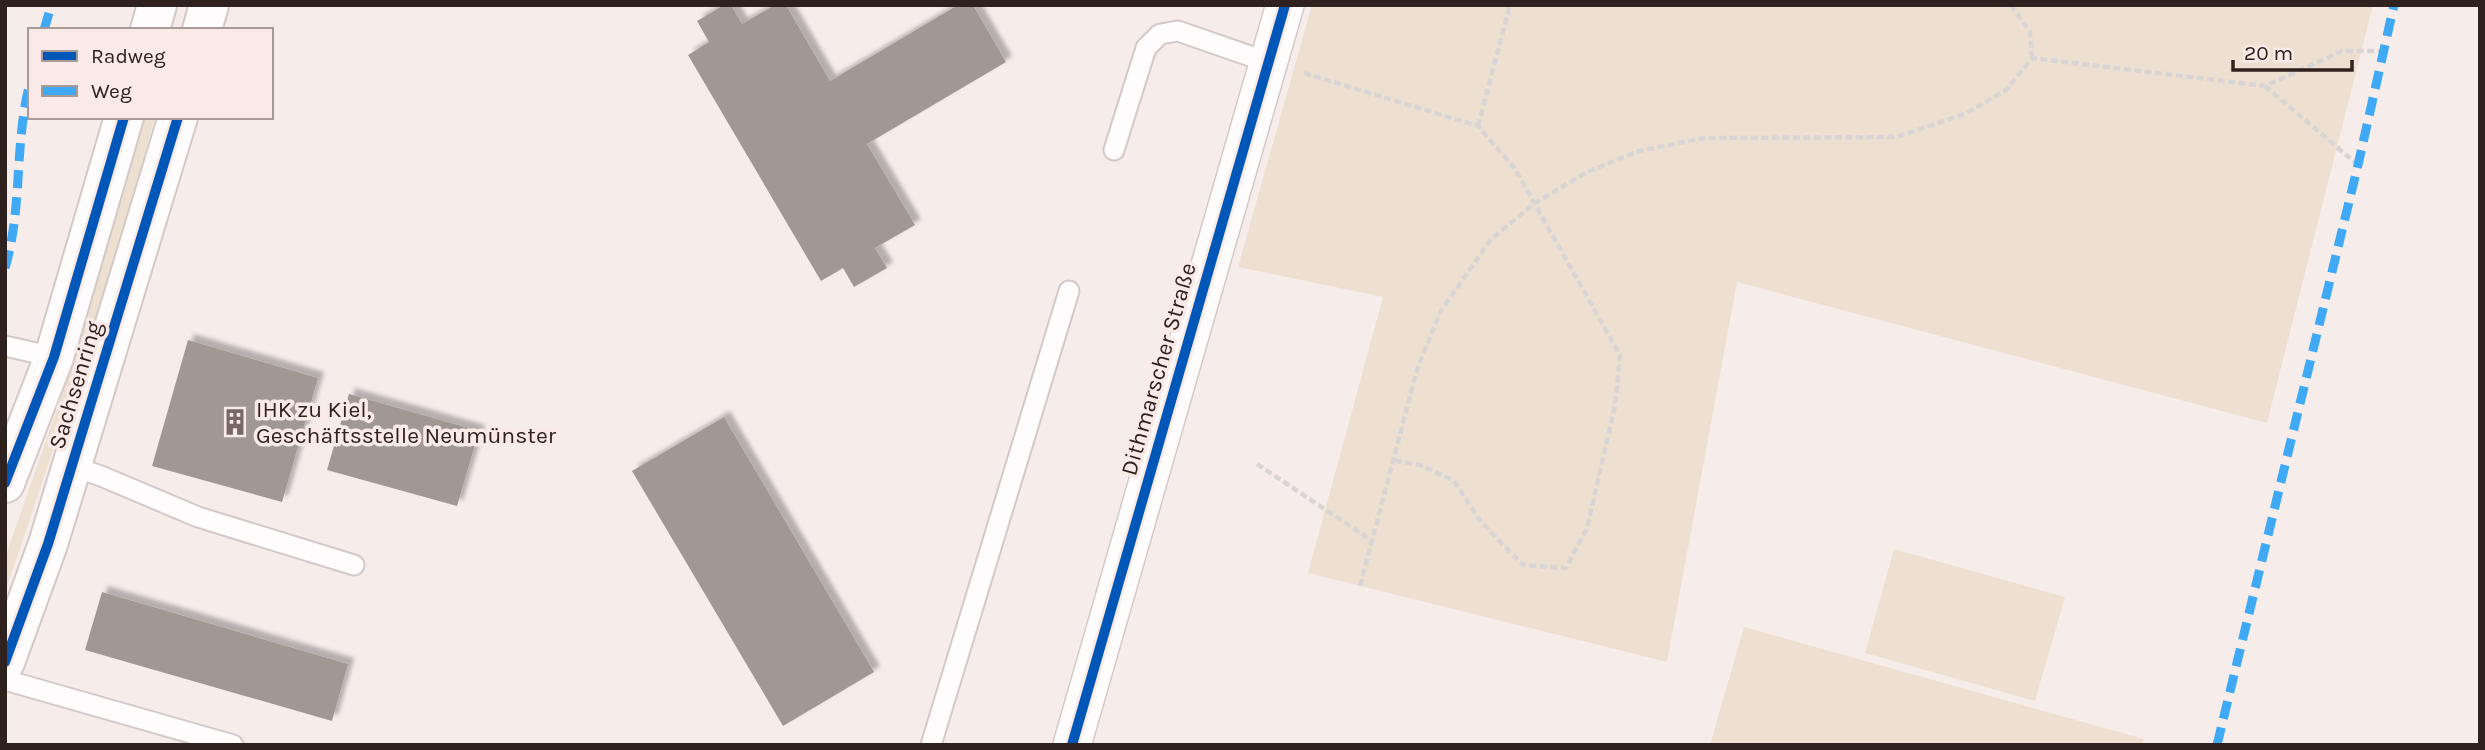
<svg xmlns="http://www.w3.org/2000/svg" width="2485" height="750" viewBox="0 0 2485 750" font-family="Karla,sans-serif">
<defs>
<filter id="shadow"><feDropShadow dx="6" dy="-6" stdDeviation="2" flood-color="#0004"/></filter>
</defs>
<rect width="100%" height="100%" fill="#f6edeb"/>
<!-- green -->
<g fill="#ede0d1">
<path d="M1312 5H2373L2267 423 1737 282 1667 662 1308 573 1383 297 1238 267Z"/>
<path d="M142 117H155C111 277 59 435 5 592V558L65 386Z"/>
<path d="M1894 549 2065 597 2035 701 1865 653Z"/>
<path d="M1744 627 2144 739 2142 745H1710Z"/>
</g>
<!-- building -->
<g fill="#a19894" filter="url(#shadow)">
<path d="M724 5H731L742 24 775 5H786L830 81 958 5H973L1006 62 867 144 915 225 875 248 887 268 854 287 843 268 821 281 688 55 709 42 697 21Z"/>
<path d="M188 340 318 378 282 502 152 466Z"/>
<path d="M349 394 479 431 457 506 327 470Z"/>
<path d="M724 417 874 672 783 726 632 471Z"/>
<path d="M102 592 348 664 332 721 85 650Z"/>
</g>
<g fill="none" stroke-linecap="round" stroke-linejoin="round">
<defs>
<g id="lane">
<path d="M1114 150 1146 48 1160 34 1178 31 1270 63"/>
<path d="M5 346 54 357"/>
<path d="M72 466 101 476 198 517 354 565"/>
<path d="M5 680 233 745"/>
<path d="M931 745 1069 291"/>
</g>
<path id="street" d="M1072 745 1285 5"/>
<g id="secondary">
<path d="M150 30 157 5"/>
<path d="M202 30 209 5"/>
<path d="M5 483 54 357 124 117"/>
<path d="M5 662 48 544 178 117"/>
</g>
</defs>
<!-- lane casing -->
<use href="#lane" stroke="#d4c9c7" stroke-width="23"/>
<!-- street casing -->
<use href="#street" stroke="#d4c9c7" stroke-width="40"/>
<!-- secondary casing -->
<use href="#secondary" stroke="#d4c9c7" stroke-width="42"/>
<!-- path -->
<g stroke="#d8d5d4" stroke-width="4.5" stroke-dasharray="7 3.5" stroke-linecap="butt">
<path d="M2011 5 2030 32 2032 58"/>
<path d="M1304 73 1478 126 1515 169 1620 355 1615 406 1587 528 1566 568 1523 565 1480 521 1454 481 1420 465 1392 460"/>
<path d="M2265 86 2358 165"/>
<path d="M1478 126 1510 5"/>
<path d="M1257 464 1371 540"/>
<path d="M1360 586 1418 366 1441 311 1491 239 1535 203 1587 172 1639 151 1704 138 1897 137 1965 114 2006 90 2032 58 2265 86 2342 51H2383"/>
</g>
<!-- lane -->
<use href="#lane" stroke="#fefcfc" stroke-width="19"/>
<!-- street -->
<use href="#street" stroke="#fefcfc" stroke-width="37"/>
<!-- secondary -->
<use href="#secondary" stroke="#fefcfc" stroke-width="38"/>
<!-- quiet -->
<g stroke="#3fa9f5" stroke-width="9" stroke-dasharray="18 9" stroke-linecap="butt">
<path d="M44 30 49 13"/>
<path d="M5 268C23 207 14 143 30 83"/>
<path d="M2217 745 2358 165 2394 5"/>
</g>
<defs>
<g id="cycleway">
<path d="M5 483 54 357 124 117"/>
<path d="M5 662 48 544 178 117"/>
<path d="M1072 745 1285 5"/>
</g>
</defs>
<!-- cycleway casing -->
<use href="#cycleway" stroke="#faeae7" stroke-width="15"/>
<!-- cycleway -->
<use href="#cycleway" stroke="#0057b8" stroke-width="10"/>
</g>
<!-- icons -->
<defs>
<symbol id="building-bare" viewBox="-9 -9 18 18"><path d="M-4-6H4V6H1V3H-1V6H-4ZM-2.5-4.3h1.7v1.8h-1.7ZM.8-4.3h1.7v1.8H.8ZM-2.5-1h1.7V.8h-1.7ZM.8-1h1.7V.8H.8Z" fill="#756866" stroke="#faeae7" stroke-width="2.5" paint-order="stroke"/></symbol>
</defs>
<g fill-rule="evenodd">
<use href="#building-bare" x="216" y="403" width="38" height="38"/>
</g>
<g text-anchor="middle" stroke-width="7" stroke-linejoin="round" paint-order="stroke">
<!-- street labels -->
<g font-size="23" fill="#2f211e" stroke="#faeae7">
<text transform="translate(1158 369) rotate(-74)" y="8">Dithmarscher Straße</text>
<text transform="translate(75 385) rotate(-73)" y="8">Sachsenring</text>
</g>
<!-- poi labels -->
<g font-size="23" fill="#2f211e" stroke="#faeae7" text-anchor="start">
<text x="256" y="417">IHK zu Kiel,<tspan x="256" dy="26">Geschäftsstelle Neumünster</tspan></text>
</g>
</g>
<!-- border -->
<rect width="2485" height="750" fill="none" stroke="#2f211e" stroke-width="14"/>
<!-- legend -->
<rect x="28" y="28" width="245" height="91" fill="#faeae7" stroke="#a99a97" stroke-width="2"/>
<rect x="42" y="51" width="35" height="10" fill="#0057b8" stroke="#a99a97" stroke-width="2"/>
<text x="91" y="63" font-size="21" fill="#2f211e">Radweg</text>
<rect x="42" y="86" width="35" height="10" fill="#3fa9f5" stroke="#a99a97" stroke-width="2"/>
<text x="91" y="98" font-size="21" fill="#2f211e">Weg</text>
<!-- scale -->
<path d="M2233 60v10h119v-10" fill="none" stroke="#2f211e" stroke-width="3.5"/>
<text x="2244" y="60" font-size="21" fill="#2f211e" stroke="#faeae7" stroke-width="5" paint-order="stroke">20 m</text>
</svg>
